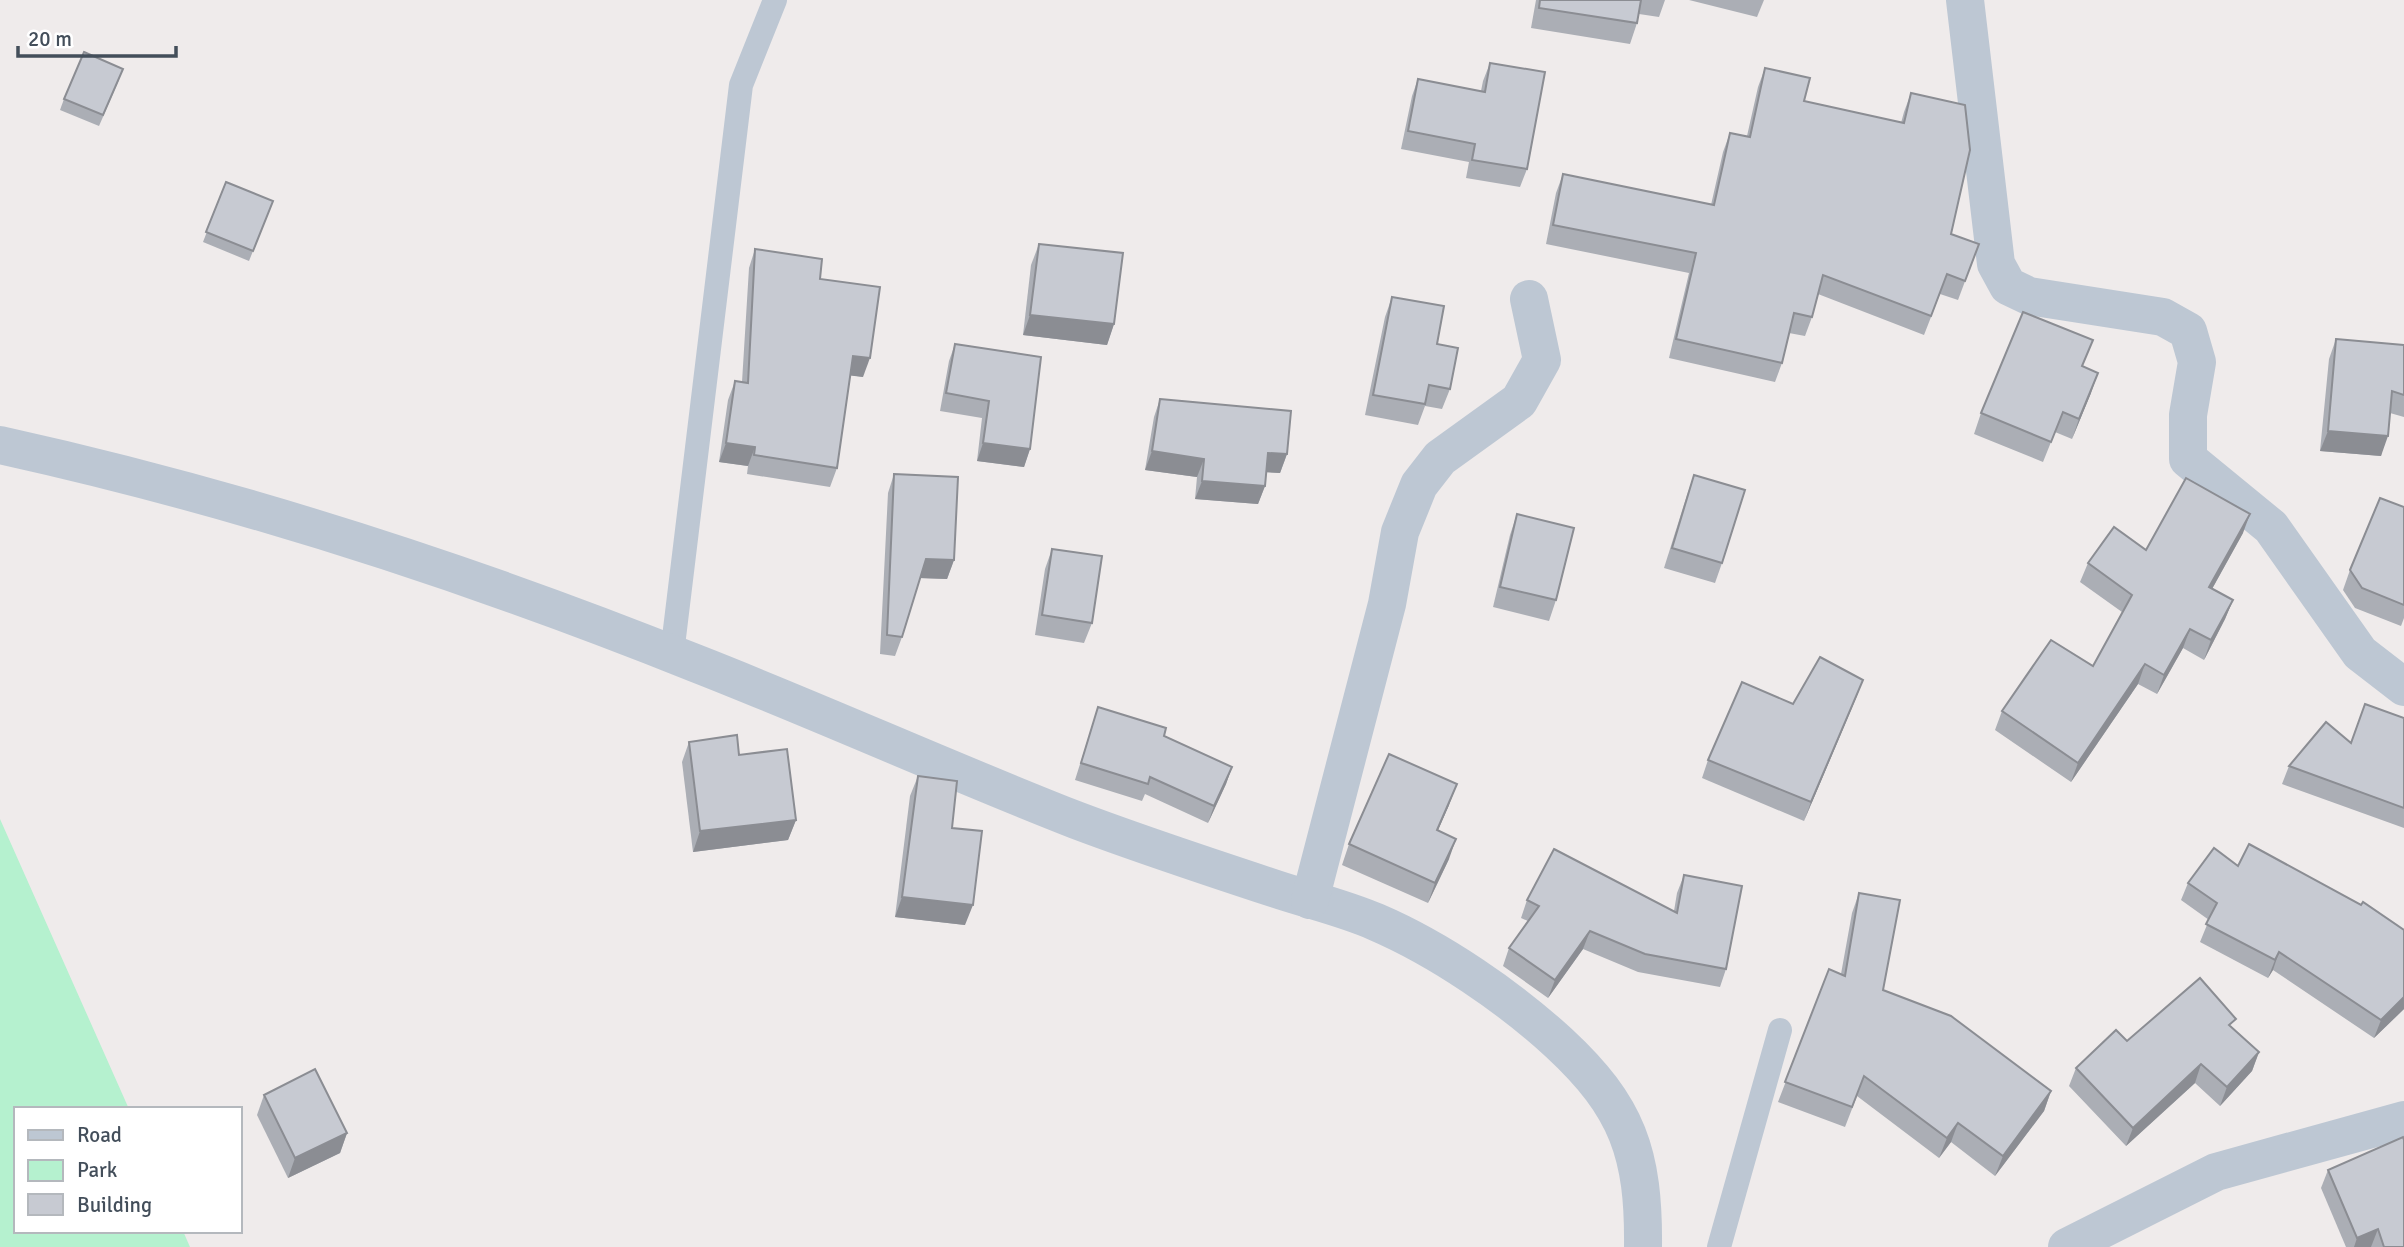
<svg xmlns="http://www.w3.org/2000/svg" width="2404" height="1247" viewBox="0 0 2404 1247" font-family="Signika,sans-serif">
<rect width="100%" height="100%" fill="#efebeb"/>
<!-- green -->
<path fill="#b5f1cf" d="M0 819 129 1109H16V1231H183L190 1247H0Z"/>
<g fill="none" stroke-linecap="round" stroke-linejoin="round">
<!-- service -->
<g stroke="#bdc7d3" stroke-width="24">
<path d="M672 654 741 85 775 0"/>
<path d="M1719 1247 1780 1030"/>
</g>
<!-- minor -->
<g stroke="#bdc7d3" stroke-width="38">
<path d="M1965 0 1996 264 2008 286 2029 296 2163 317 2188 331 2197 362 2188 415V459L2271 527 2360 653 2404 687"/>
<path d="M0 445C236 497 470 573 695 663 823 713 948 770 1076 820 1142 845 1209 867 1276 889 1309 900 1344 908 1376 922 1439 949 1509 997 1559 1043 1628 1107 1644 1154 1643 1247"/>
<path d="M1310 900 1387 604 1400 532 1419 485 1440 458 1519 401 1542 360 1529 299"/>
<path d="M2067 1247 2216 1172 2404 1120"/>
</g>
</g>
<!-- wall -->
<g fill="#abaeb5">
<path d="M1536 0H1665L1659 17 1639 14 1637 23 1630 44 1531 28Z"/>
<path d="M1689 0H1764L1757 17Z"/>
<path d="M1490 63 1527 169 1520 187 1466 178 1469 162 1401 149 1412 96 1418 79 1481 91 1483 81Z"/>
<path d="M1765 68 1804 101 1901 123 1904 112 1911 93 1951 234 1979 244 1958 300 1940 294 1924 335 1818 294 1812 317 1805 336 1789 333 1782 363 1775 382 1669 358 1689 273 1546 244 1556 193 1563 174 1711 205 1723 152 1730 133 1747 136 1758 87Z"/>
<path d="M119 80 99 126 60 110 64 99Z"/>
<path d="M226 182 273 201 249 261 203 242Z"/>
<path d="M1039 244 1114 324 1107 345 1023 335 1031 265Z"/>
<path d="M755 249 820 279 863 377 850 375 837 468 830 487 747 474 748 466 719 462 728 400 735 381 742 382 749 268Z"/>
<path d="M1392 297 1437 344 1450 389 1442 409 1425 406 1418 425 1365 415 1385 317Z"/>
<path d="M2336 339 2404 345V417L2390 413 2381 456 2320 451 2329 359Z"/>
<path d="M955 344 1030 449 1024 467 977 461 982 418 940 411 949 361Z"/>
<path d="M2083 366 2091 393 2072 439 2055 432 2043 462 1974 434 1981 413Z"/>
<path d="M1160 399 1287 454 1280 473 1266 472 1265 486 1258 504 1195 499 1197 477 1145 470 1154 417Z"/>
<path d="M894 474 954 560 947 579 920 578 902 637 895 656 880 654 888 493Z"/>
<path d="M1694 475 1722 563 1715 583 1664 568 1687 495Z"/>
<path d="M2404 507V618L2401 626 2355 608 2343 590 2350 570Z"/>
<path d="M1517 514 1556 600 1549 621 1493 607 1510 535Z"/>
<path d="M2243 533 2212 589 2233 600 2225 619 2204 660 2183 648 2157 694 2138 684 2071 782 1995 730 2002 711 2093 666 2122 612 2080 582 2088 563 2146 550Z"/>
<path d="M1052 549 1092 623 1084 643 1035 635 1045 569Z"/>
<path d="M1863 680 1856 698 1804 821 1702 778 1708 760 1793 704Z"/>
<path d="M1098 707 1232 767 1226 784 1208 823 1145 794 1142 801 1075 780Z"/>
<path d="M2404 718V828L2282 784 2289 766 2351 743Z"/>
<path d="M689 742 739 755 796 820 788 840 693 852 682 762Z"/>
<path d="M918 776 952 828 965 925 895 917 910 796Z"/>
<path d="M1449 805 1438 830 1449 859 1428 903 1342 865 1349 844Z"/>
<path d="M1684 875 1726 969 1720 987 1638 972 1583 949 1548 998 1503 966 1509 948 1528 921 1521 918 1527 900 1674 911 1677 893Z"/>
<path d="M2188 883 2404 1009 2374 1038 2273 970 2268 978 2200 942 2209 920 2181 900Z"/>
<path d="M1859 893 1883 990 2051 1091 2044 1111 1995 1176 1951 1142 1939 1158 1857 1096 1845 1127 1778 1102 1829 969 1841 974 1852 913Z"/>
<path d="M2232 1028 2259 1052 2252 1071 2220 1106 2195 1083 2126 1146 2069 1086 2076 1068 2127 1041Z"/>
<path d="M264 1095 347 1133 340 1153 288 1178 257 1115Z"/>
<path d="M2328 1170 2404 1247H2346L2321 1188Z"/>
</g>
<!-- shaded-wall -->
<g fill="#8b8d93">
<path d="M1030 315 1114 324 1107 345 1023 335Z"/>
<path d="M853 356 870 358 863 377 846 375Z"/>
<path d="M2098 373 2091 393 2072 439 2079 419Z"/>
<path d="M2328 431 2388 436 2381 456 2320 451Z"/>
<path d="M726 443 755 447 748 466 719 462Z"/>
<path d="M983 443 1030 449 1024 467 977 461Z"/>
<path d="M1152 451 1204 459 1197 477 1145 470Z"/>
<path d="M1268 453 1287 454 1280 473 1261 472Z"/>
<path d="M1202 481 1265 486 1258 504 1195 499Z"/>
<path d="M2250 514 2243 533 2202 607 2209 587Z"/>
<path d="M926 559 954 560 947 579 919 578Z"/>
<path d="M2233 600 2225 619 2204 660 2211 640Z"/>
<path d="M2190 629 2183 648 2157 694 2164 675Z"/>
<path d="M2145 664 2138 684 2071 782 2078 763Z"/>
<path d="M1863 680 1856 698 1804 821 1811 802Z"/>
<path d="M1232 767 1226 784 1208 823 1214 806Z"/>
<path d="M1457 784 1449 805 1429 850 1437 830Z"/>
<path d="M796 820 788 840 693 852 700 831Z"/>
<path d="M1456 839 1449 859 1428 903 1435 883Z"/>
<path d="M902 897 973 905 965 925 895 917Z"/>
<path d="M1590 931 1583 949 1548 998 1555 980Z"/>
<path d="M2279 952 2273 970 2268 978 2275 960Z"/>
<path d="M2404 997V1009L2374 1038 2381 1020Z"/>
<path d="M2259 1052 2252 1071 2220 1106 2227 1087Z"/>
<path d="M2201 1064 2195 1083 2126 1146 2133 1128Z"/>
<path d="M2051 1091 2044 1111 1995 1176 2003 1156Z"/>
<path d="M1958 1123 1951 1142 1939 1158 1947 1138Z"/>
<path d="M347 1133 340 1153 288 1178 295 1158Z"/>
<path d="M2378 1229 2371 1247H2354L2357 1238Z"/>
</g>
<!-- building -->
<g fill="#c7cad2" stroke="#8b8d93" stroke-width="2">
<path d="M1540 0H1641L1637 23 1539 8Z"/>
<path d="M84 52 123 69 103 115 64 99Z"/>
<path d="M1490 63 1545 72 1527 169 1472 160 1475 144 1408 131 1418 79 1485 92Z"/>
<path d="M1765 68 1810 78 1804 101 1904 123 1911 93 1965 105 1970 150 1951 234 1979 244 1965 281 1947 274 1931 316 1823 275 1812 317 1794 313 1782 363 1676 339 1696 253 1553 225 1563 174 1714 205 1730 133 1750 137Z"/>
<path d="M226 182 273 201 253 251 206 232Z"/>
<path d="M1039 244 1123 253 1114 324 1030 315Z"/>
<path d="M755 249 822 259 820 279 880 287 870 358 853 356 837 468 754 455 755 447 726 443 735 381 748 383Z"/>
<path d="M1392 297 1444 306 1437 344 1458 348 1450 389 1429 385 1425 404 1373 395Z"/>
<path d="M2023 312 2093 340 2082 366 2098 373 2079 419 2063 412 2051 442 1981 413Z"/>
<path d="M2336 339 2404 345V395L2392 391 2388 436 2328 431Z"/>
<path d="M955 344 1041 357 1030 449 983 443 989 401 946 393Z"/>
<path d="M1160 399 1291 411 1287 454 1268 453 1265 486 1202 481 1204 459 1152 451Z"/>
<path d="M894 474 958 477 954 560 926 559 902 637 887 635Z"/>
<path d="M1694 475 1745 490 1722 563 1672 548Z"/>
<path d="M2186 478 2250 514 2209 587 2233 600 2211 640 2190 629 2164 675 2145 664 2078 763 2002 711 2051 640 2093 666 2132 595 2088 563 2114 527 2146 550Z"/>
<path d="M2380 498 2404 507V605L2362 588 2350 570Z"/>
<path d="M1517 514 1574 528 1556 600 1500 587Z"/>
<path d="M1052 549 1102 556 1092 623 1042 615Z"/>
<path d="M1820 657 1863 680 1811 802 1708 760 1742 682 1793 704Z"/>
<path d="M2365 704 2404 718V808L2289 766 2326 722 2351 743Z"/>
<path d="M1098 707 1166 728 1164 736 1232 767 1214 806 1150 777 1148 784 1081 763Z"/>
<path d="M737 735 739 755 787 749 796 820 700 831 689 742Z"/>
<path d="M1389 754 1457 784 1437 830 1456 839 1435 883 1349 844Z"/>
<path d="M918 776 957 781 952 828 982 831 973 905 902 897Z"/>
<path d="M2249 844 2361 905 2363 902 2404 930V997L2381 1020 2279 952 2275 960 2206 924 2217 903 2188 883 2214 848 2238 866Z"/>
<path d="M1554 849 1677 913 1684 875 1742 886 1726 969 1645 954 1590 931 1555 980 1509 948 1539 906 1527 900Z"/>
<path d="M1859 893 1900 900 1883 990 1951 1016 2051 1091 2003 1156 1958 1123 1947 1138 1864 1076 1852 1107 1785 1082 1829 969 1845 976Z"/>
<path d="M2200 978 2236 1019 2229 1025 2259 1052 2227 1087 2201 1064 2133 1128 2076 1068 2116 1030 2127 1041Z"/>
<path d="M315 1069 347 1133 295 1158 264 1095Z"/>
<path d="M2403 1137 2404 1140V1247H2384L2378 1229 2357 1238 2328 1170Z"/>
</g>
<!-- legend -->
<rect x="14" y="1107" width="228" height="126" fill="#ffffff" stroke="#b4b8bd" stroke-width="2"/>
<rect x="28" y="1130" width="35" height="10" fill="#bdc7d3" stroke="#b4b8bd" stroke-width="2"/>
<text x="77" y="1142" font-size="21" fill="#434e5a">Road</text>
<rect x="28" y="1160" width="35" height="21" fill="#b5f1cf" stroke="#b4b8bd" stroke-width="2"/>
<text x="77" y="1177" font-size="21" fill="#434e5a">Park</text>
<rect x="28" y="1194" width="35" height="21" fill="#c7cad2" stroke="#b4b8bd" stroke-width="2"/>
<text x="77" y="1212" font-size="21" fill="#434e5a">Building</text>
<!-- scale -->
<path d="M18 46v10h158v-10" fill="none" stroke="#434e5a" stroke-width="3.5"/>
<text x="28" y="46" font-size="21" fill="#434e5a" stroke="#ffffff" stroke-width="5" paint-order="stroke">20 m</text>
</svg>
